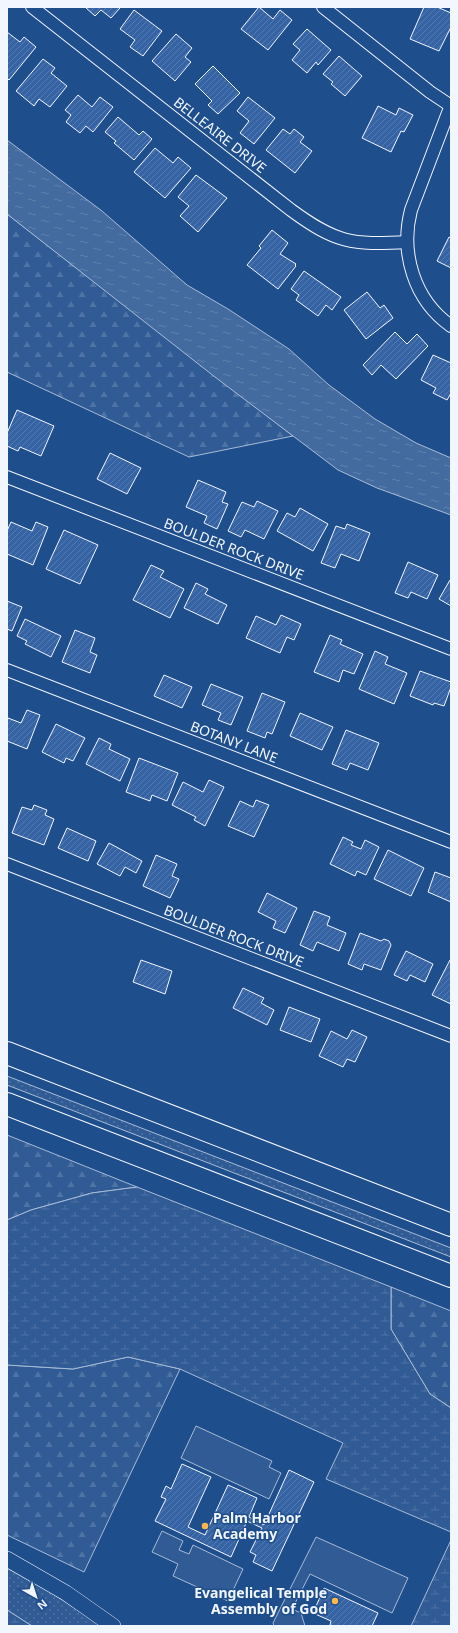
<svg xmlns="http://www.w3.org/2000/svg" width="458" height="1633" viewBox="0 0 458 1633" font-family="'Noto Sans',sans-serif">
<defs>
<pattern id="grass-dots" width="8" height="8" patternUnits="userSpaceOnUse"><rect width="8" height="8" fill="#305b95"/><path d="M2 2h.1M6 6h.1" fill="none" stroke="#4e73a5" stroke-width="1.8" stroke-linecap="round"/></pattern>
<pattern id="forest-firs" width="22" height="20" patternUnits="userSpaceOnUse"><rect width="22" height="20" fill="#305b95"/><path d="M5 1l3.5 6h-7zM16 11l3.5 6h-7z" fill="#4e73a5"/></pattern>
<pattern id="wetland-marsh" width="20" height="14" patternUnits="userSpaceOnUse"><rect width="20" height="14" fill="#305b95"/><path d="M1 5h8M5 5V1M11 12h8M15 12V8" fill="none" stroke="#4e73a5"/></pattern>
<pattern id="water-ripples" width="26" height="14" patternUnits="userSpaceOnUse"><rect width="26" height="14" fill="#446ba0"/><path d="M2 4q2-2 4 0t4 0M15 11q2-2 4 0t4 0" fill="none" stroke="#5f81ae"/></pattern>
<pattern id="building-hatch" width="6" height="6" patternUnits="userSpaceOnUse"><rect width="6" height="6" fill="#3563a3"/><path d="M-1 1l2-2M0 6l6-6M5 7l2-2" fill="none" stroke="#537ab1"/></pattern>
</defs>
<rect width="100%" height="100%" fill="#1f4e8c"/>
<!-- grass -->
<g fill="url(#grass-dots)" stroke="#a8bbd7">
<path d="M7 1076 451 1248V1257L7 1085Z"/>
<path d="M7 1568 50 1592 102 1626H32L7 1610Z"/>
</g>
<!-- forest -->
<g fill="url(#forest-firs)" stroke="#a8bbd7">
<path d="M7 214 293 436 189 457 7 372Z"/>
<path d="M7 1135 137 1187 92 1193 31 1210 7 1220Z"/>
<path d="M391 1287 451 1311V1408L430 1394 391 1329Z"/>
<path d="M128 1357 180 1369 84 1572 7 1535V1365L73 1369Z"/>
</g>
<!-- wetland -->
<g fill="url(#wetland-marsh)" stroke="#a8bbd7">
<path d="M137 1187 391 1287V1329L430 1394 451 1408V1532L326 1479 343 1443 180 1369 128 1357 73 1369 7 1365V1220L31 1210 92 1193Z"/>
<path d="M451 1540V1626H411Z"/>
<path d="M7 1610 32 1626H7Z"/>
</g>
<!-- built -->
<g fill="#305b95" stroke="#a8bbd7">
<path d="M196 1426 272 1461 269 1467 281 1473 269 1499 181 1458Z"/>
<path d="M162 1531 183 1541 179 1550 189 1554 193 1545 243 1569 228 1601 173 1576 178 1564 152 1552Z"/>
<path d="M316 1537 408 1578 392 1613 310 1574 292 1609 301 1613 305 1626H274L273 1623Z"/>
</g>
<!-- water -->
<path fill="url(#water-ripples)" stroke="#a8bbd7" d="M7 140 102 211 187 285 228 309 289 349 329 385 375 419 416 443 451 458V515L377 488 338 470 215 377 7 214Z"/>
<!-- building -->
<g fill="url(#building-hatch)" stroke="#f2f6ff">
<path d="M85 7H118L120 8 111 18 101 10 95 16Z"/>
<path d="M259 7 273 19 280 10 292 20 268 50 241 29Z"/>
<path d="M424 7H437L451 13V27L439 51 410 39Z"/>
<path d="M134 10 162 31 143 56 130 47 135 40 120 29Z"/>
<path d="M307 29 331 50 318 65 316 62 307 73 292 60 300 50 293 44Z"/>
<path d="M7 32 20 42 24 37 36 47 9 80 7 78Z"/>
<path d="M176 34 192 48 185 57 191 62 175 81 152 61Z"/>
<path d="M339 56 362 76 345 96 331 84 333 82 323 74Z"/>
<path d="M43 59 55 68 51 73 67 86 50 107 39 99 34 106 16 91Z"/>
<path d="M213 66 240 93 218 114 208 105 212 101 195 84Z"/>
<path d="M78 95 92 107 100 97 113 107 93 132 86 126 80 133 66 122 71 115 65 110Z"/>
<path d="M248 97 275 118 254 144 240 133 249 121 237 111Z"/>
<path d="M378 106 396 115 399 108 413 115 404 132 401 131 391 152 362 138Z"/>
<path d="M118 117 139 135 143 131 152 139 134 160 114 143 116 141 105 132Z"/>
<path d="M283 129 290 134 294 129 304 137 300 142 312 151 295 173 266 150Z"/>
<path d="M155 148 173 163 178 157 191 168 165 198 134 172Z"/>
<path d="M196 175 227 198 198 232 180 216 189 206 178 197Z"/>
<path d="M272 230 288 243 280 254 296 264 295 265 296 266 278 289 247 265 261 248 259 246Z"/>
<path d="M449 237 451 238V268L437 261Z"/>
<path d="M304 271 341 297 332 310 326 305 318 316 296 300 299 295 291 289Z"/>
<path d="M367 292 380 308 384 305 393 318 366 339 344 310Z"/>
<path d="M395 332 407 344 417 334 428 346 396 379 381 365 372 375 363 365Z"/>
<path d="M433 355 451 363V393L447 400 433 393 436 388 421 380Z"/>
<path d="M17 410 54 426 41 456 20 447 18 451 7 446V433Z"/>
<path d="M110 453 141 468 127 494 97 479Z"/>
<path d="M198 480 226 492 222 502 228 504 217 529 204 523 207 516 186 507Z"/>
<path d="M257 501 278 511 264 539 245 530 241 537 228 531 242 502 254 507Z"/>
<path d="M300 508 328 524 313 551 277 531 287 513 295 517Z"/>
<path d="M11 522 32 531 36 522 48 527 33 565 7 554V531Z"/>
<path d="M347 524 370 533 359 561 341 554 335 568 321 563 336 526 345 529Z"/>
<path d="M64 530 98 545 80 584 46 569Z"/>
<path d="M408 562 438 575 427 599 411 592 408 598 395 593Z"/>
<path d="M151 565 164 571 160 577 184 589 170 618 133 600Z"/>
<path d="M450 580 451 581V606L439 599Z"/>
<path d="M196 583 208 589 205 594 227 605 218 624 184 608Z"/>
<path d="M7 601 22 607 12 631 7 629Z"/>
<path d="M281 615 301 624 294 640 287 637 280 653 246 638 256 616 276 625Z"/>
<path d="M25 619 61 636 51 657 25 644 27 641 17 636Z"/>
<path d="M75 630 95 638 90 652 97 655 90 673 62 662Z"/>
<path d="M330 635 342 640 340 644 363 654 354 674 343 670 339 682 314 672Z"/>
<path d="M375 651 388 657 385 664 407 673 394 704 359 689Z"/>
<path d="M420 671 451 682V687L444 706 434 703 433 705 410 696Z"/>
<path d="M164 675 192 687 182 708 154 696Z"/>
<path d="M211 684 243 697 231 725 218 720 221 713 202 705Z"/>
<path d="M262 693 285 702 272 734 267 732 265 738 247 731Z"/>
<path d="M27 710 40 715 27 749 7 741V722L8 718 21 723Z"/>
<path d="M300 713 333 727 322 750 290 736Z"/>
<path d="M56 724 85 738 73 761 66 758 64 763 42 752Z"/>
<path d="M346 730 379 743 368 770 350 763 347 770 332 764Z"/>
<path d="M99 738 111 744 109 749 130 759 120 781 86 764Z"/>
<path d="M139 758 178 773 167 801 152 795 150 801 126 792Z"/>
<path d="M209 780 224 787 205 826 194 820 196 817 172 805 183 782 203 792Z"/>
<path d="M256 800 269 805 254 837 228 826 240 801 253 807Z"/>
<path d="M34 805 47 810 45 815 54 819 44 845 12 833 22 807 32 810Z"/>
<path d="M67 828 96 841 88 861 58 848Z"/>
<path d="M343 837 353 842 351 845 361 849 365 840 379 847 366 875 357 871 355 876 330 864Z"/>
<path d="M109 843 142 861 136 873 125 867 120 876 97 864Z"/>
<path d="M388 850 424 868 411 896 374 879Z"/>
<path d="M156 855 177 864 172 876 179 879 170 898 143 886Z"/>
<path d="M435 872 451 878V902L428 892Z"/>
<path d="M267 893 297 908 285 933 273 928 276 921 258 912Z"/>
<path d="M314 911 330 917 327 925 346 933 339 951 317 942 313 951 300 945Z"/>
<path d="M360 933 381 941 384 939 389 941 391 945 381 970 364 964 362 970 348 964Z"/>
<path d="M406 951 433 964 425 982 410 975 407 981 394 975Z"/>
<path d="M141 960 172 971 165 994 133 982Z"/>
<path d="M450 960 451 961V1004L432 995Z"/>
<path d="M243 988 264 998 261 1003 274 1010 267 1025 233 1008Z"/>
<path d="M289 1007 320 1019 311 1042 280 1030Z"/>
<path d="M352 1030 367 1037 355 1062 347 1059 343 1067 319 1056 331 1031 347 1039Z"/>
<path d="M182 1464 211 1477 188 1527 205 1535 228 1485 257 1498 249 1517 264 1525 289 1470 314 1482 272 1571 253 1562 256 1555 250 1552 262 1528 247 1521 231 1557 155 1521 166 1499 161 1497 166 1486 171 1489Z"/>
<path d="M324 1588 378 1613 372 1626H333L330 1625 331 1621 313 1613Z"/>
</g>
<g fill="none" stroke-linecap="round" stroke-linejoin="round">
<defs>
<g id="minor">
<path d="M32 7 291 210C336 243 351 245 407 242"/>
<path d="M323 7 430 92 451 106"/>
<path d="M451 105 411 210C400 253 414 300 451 326"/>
<path d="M7 477 451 649"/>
<path d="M7 670 451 842"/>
<path d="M7 864 451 1036"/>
</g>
<path id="tertiary" d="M7 1559 66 1593 113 1626"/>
<g id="motorway">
<path d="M7 1053 451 1225"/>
<path d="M7 1104 451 1276"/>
</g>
</defs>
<!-- minor casing -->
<use href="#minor" stroke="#f2f6ff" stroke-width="14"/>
<!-- tertiary casing -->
<use href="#tertiary" stroke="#f2f6ff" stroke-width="16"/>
<!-- motorway casing -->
<use href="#motorway" stroke="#f2f6ff" stroke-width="24"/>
<!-- minor -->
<use href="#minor" stroke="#1f4e8c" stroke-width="12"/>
<!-- tertiary -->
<use href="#tertiary" stroke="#1f4e8c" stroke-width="15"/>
<!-- motorway -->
<use href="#motorway" stroke="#1f4e8c" stroke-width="22"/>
</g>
<!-- markers -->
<g fill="#ffb74d" stroke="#1f4e8c" stroke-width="1.5">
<circle cx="205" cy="1526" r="4"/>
<circle cx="335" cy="1601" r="4"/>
</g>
<g text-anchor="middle" stroke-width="3" stroke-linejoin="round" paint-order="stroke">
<!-- street labels -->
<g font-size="14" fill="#f2f6ff" stroke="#1f4e8c">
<text transform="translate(220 135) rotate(38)" y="5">BELLEAIRE DRIVE</text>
<text transform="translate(234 549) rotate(21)" y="5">BOULDER ROCK DRIVE</text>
<text transform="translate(234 742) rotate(21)" y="5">BOTANY LANE</text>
<text transform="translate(234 936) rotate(21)" y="5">BOULDER ROCK DRIVE</text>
</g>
<!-- poi labels -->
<g font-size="14" font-weight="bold" fill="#f2f6ff" stroke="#1f4e8c" text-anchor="start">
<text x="213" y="1523">Palm Harbor<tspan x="213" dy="16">Academy</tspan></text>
<text x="327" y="1598" text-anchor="end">Evangelical Temple<tspan x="327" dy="16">Assembly of God</tspan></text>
</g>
</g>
<!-- border -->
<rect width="458" height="1633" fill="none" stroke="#f2f6ff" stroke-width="16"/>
<!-- north arrow -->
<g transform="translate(36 1597) rotate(141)" stroke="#1f4e8c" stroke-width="3" paint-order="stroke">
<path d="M0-3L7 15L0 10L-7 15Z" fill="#f2f6ff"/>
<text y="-6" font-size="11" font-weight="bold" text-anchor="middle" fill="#f2f6ff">N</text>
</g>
</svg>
